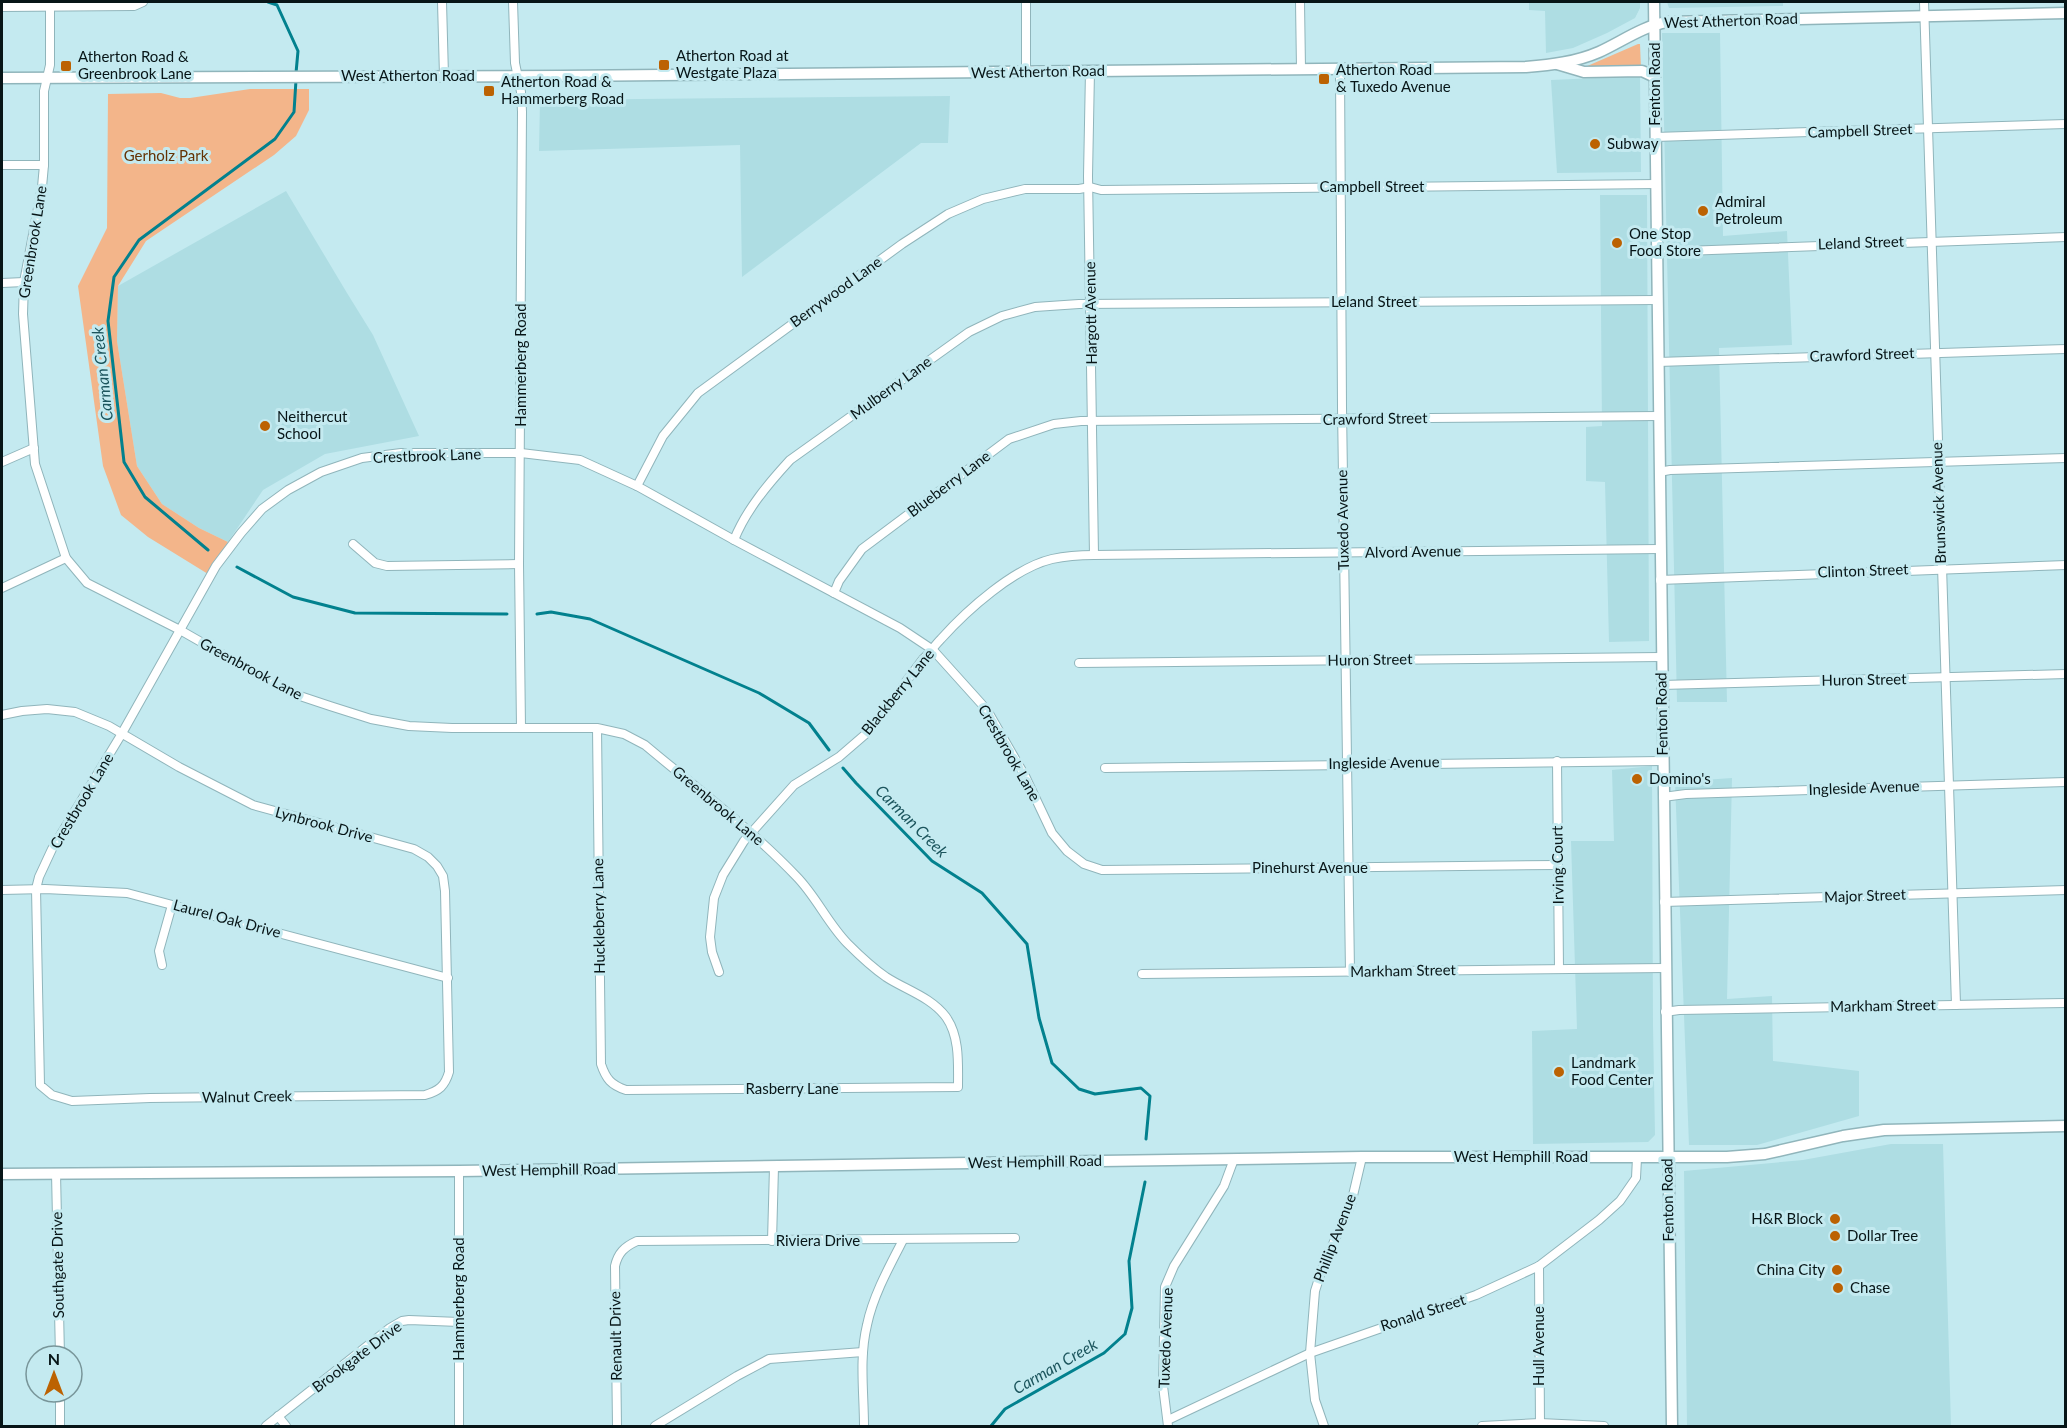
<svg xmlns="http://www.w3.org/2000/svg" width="2067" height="1428" viewBox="0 0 2067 1428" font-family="Lato,sans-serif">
<rect width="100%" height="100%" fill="#c4eaf0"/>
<!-- built -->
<g fill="#aedde3">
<path d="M1529 2H1640V8L1635 18 1607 33 1573 48 1546 53 1545 11 1529 10Z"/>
<path d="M1667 2H1783V6L1669 8Z"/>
<path d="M1662 33H1720L1723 236 1787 231 1792 345 1719 348 1727 702H1677Z"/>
<path d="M1640 76 1641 172 1557 173 1551 80Z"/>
<path d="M950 96 948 143H921L742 277 740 145 539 151 540 100Z"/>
<path d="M286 191 347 293 373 335 419 436 325 454 263 490 228 542 199 528 162 504 137 466 117 341 118 286Z"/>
<path d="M1600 195H1647L1649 641 1609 642 1605 482 1586 481V427L1602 426Z"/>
<path d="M1652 766 1653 1025 1655 1135 1648 1142 1533 1144 1532 1031 1577 1029 1571 841H1614L1612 770Z"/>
<path d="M1732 778 1727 999 1772 996 1773 1061 1859 1071V1116L1757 1145H1689L1675 782Z"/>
<path d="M1891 1144H1943L1951 1426H1687L1684 1171 1803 1160Z"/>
</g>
<!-- green -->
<g fill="#f3b58a">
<path d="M1638 44H1640L1641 69 1585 67Z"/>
<path d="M250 89H309V110L296 136 274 155 146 241 118 286 117 341 137 466 162 504 199 528 228 542 208 574 148 537 121 515 103 466 78 286 107 228 108 94 161 93 180 98H190Z"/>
</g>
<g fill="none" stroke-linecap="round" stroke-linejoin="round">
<!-- stream -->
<g stroke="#02818e" stroke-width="3">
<path d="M268 2 277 5 298 51 296 73"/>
<path d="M208 550 145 497 124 462 108 321 114 277 139 240 275 139 294 112 296 80"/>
<path d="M237 567 293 597 355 613 507 614"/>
<path d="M537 614 551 612 590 619 759 693 809 723 829 750"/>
<path d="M843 768 856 783 932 861 982 893 1027 944 1039 1018 1052 1063 1079 1089 1095 1094 1141 1088 1150 1096 1146 1139"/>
<path d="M991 1426 1005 1409 1104 1353 1125 1334 1132 1308 1129 1261 1145 1182"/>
</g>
<defs>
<g id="street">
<path d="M50 2V65L44 91V165L42 187 24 282 23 314 35 464 66 558 87 583 180 630 264 678 300 696 330 706 371 719 409 726 452 728H597L624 734 645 745C695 787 750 828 796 876 816 896 828 924 848 944 860 956 873 968 886 977 906 990 931 997 946 1017 960 1037 958 1064 958 1087L626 1090C611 1085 606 1079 601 1064L597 728"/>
<path d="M442 2 444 76"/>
<path d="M513 2 515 63 521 92 522 112 519 564 521 728"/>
<path d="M1026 2V72"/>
<path d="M1300 2 1301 69"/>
<path d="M1924 2 1956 1005"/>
<path d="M2 7 134 6 143 2"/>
<path d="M1340 68 1342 407 1350 972"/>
<path d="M1090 71 1088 176 1094 555"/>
<path d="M1655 137 2066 124"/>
<path d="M2 165H44"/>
<path d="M1657 252 2066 237"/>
<path d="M2 283 24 282"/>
<path d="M1658 362 2066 349"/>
<path d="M2 462 34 448"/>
<path d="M1659 472 1670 470 2066 458"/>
<path d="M637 486 663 436 698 393 902 244 948 214 983 199 1025 189H1079L1090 187 1101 190 1656 184"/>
<path d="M734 540C746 510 768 484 790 460L969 332 1002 316 1035 307 1079 304 1657 300"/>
<path d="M353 544 375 563 387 566 519 564"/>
<path d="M1660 580 2066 565"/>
<path d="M2 588 66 558"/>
<path d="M834 593 839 581 862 549 1009 439 1054 424 1081 421 1658 416"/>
<path d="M1079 663 1661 657"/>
<path d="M1662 685 2066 674"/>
<path d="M2 715 22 711 47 709 75 712 109 726 179 767 253 805 414 849 428 857 437 866 443 876 445 891 449 1072C445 1086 439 1091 425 1095L150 1098 72 1101 52 1095 40 1085 36 889 39 877 52 849 121 735 216 566 241 533 262 509 288 490 321 472 362 458 401 453H521L580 460 637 486 734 540 900 628 933 650 987 710 1025 776 1052 833 1067 851 1084 864 1102 870 1558 865"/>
<path d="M1557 761 1559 969"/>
<path d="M1105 768 1662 761"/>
<path d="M1663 797 1686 794 2066 782"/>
<path d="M2 890 45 889 127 893 448 978"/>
<path d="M1664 902 2066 890"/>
<path d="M162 965 159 951 172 905"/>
<path d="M719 972 712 952 710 937 714 898 723 875 744 841 794 785 839 757 868 732 923 659C930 653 934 646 941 639 967 610 1014 568 1052 559 1066 556 1080 555 1094 555L1660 549"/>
<path d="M1142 974 1665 968"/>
<path d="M1665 1012 1679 1010 2066 1003"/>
<path d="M459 1171V1426"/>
<path d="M56 1173 60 1356"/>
<path d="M772 1241 774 1167"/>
<path d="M1539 1266 1540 1426"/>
<path d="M278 1416 286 1426"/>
<path d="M1168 1420 1310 1353 1476 1295 1539 1266 1599 1220 1620 1201 1636 1178 1637 1158"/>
<path d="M60 1426V1392"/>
<path d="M266 1426 390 1328 402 1321 409 1320 459 1322"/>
<path d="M617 1426 615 1266C618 1253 624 1247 637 1241L1015 1238"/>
<path d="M655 1426 737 1376 769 1359 863 1352"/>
<path d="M864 1426C864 1393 859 1358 867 1325 873 1296 889 1267 903 1240"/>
<path d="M1168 1426 1163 1386 1165 1287 1174 1266 1224 1186 1234 1159"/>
<path d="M1324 1426 1315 1400 1310 1353 1315 1291 1323 1266 1351 1204 1362 1157"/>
<path d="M1482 1426 1540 1423 1604 1426"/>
</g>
<g id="secondary">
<path d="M1654 2 1672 1426"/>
<path d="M1557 64 1584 72 1642 71 1655 77"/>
<path d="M2 78 561 76 1526 67C1551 65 1576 62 1599 52 1621 42 1643 26 1667 22L2066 13"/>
<path d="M2 1174 459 1171 1362 1157H1727L1765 1154 1843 1136 1884 1130 2066 1126"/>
</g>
</defs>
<!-- street casing -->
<use href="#street" stroke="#90b5bb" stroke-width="10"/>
<!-- secondary casing -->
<use href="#secondary" stroke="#90b5bb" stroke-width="13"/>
<!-- street -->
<use href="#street" stroke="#fff" stroke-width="8"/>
<!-- secondary -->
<use href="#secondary" stroke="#fff" stroke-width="10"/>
</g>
<!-- markers -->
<g fill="#bc6202" stroke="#c4eaf0" stroke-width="2">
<rect x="658" y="59" width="12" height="12" rx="3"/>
<rect x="60" y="60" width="12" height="12" rx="3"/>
<rect x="1318" y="73" width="12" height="12" rx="3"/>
<rect x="483" y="85" width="12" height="12" rx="3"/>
<circle cx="1595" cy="144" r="6"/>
<circle cx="1703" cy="211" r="6"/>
<circle cx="1617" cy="243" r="6"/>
<circle cx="265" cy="426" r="6"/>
<circle cx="1637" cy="779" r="6"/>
<circle cx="1559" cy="1072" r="6"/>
<circle cx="1835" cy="1219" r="6"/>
<circle cx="1835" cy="1236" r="6"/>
<circle cx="1837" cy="1270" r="6"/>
<circle cx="1838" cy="1288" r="6"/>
</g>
<g text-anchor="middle" stroke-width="6" stroke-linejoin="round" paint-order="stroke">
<!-- street labels -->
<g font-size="15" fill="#071517" stroke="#c4eaf0">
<text transform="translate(1731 21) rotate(-2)" y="5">West Atherton Road</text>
<text transform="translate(1038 72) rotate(-1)" y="5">West Atherton Road</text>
<text x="408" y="81">West Atherton Road</text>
<text transform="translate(1655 84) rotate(-90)" y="5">Fenton Road</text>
<text transform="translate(1860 131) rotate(-2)" y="5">Campbell Street</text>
<text x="1372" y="192">Campbell Street</text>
<text transform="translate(33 242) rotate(-81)" y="5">Greenbrook Lane</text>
<text transform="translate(1861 243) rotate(-2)" y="5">Leland Street</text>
<text transform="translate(836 292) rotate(-36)" y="5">Berrywood Lane</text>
<text x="1374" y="307">Leland Street</text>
<text transform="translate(1091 313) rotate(-91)" y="5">Hargott Avenue</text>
<text transform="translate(1862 355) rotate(-2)" y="5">Crawford Street</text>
<text transform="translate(521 365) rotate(-90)" y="5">Hammerberg Road</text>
<text transform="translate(891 388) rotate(-36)" y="5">Mulberry Lane</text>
<text transform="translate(1375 419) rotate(-1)" y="5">Crawford Street</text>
<text transform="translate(427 456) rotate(-2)" y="5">Crestbrook Lane</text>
<text transform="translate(949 484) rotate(-37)" y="5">Blueberry Lane</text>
<text transform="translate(1939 503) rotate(-92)" y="5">Brunswick Avenue</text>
<text transform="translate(1343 520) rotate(-91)" y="5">Tuxedo Avenue</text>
<text transform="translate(1413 552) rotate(-1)" y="5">Alvord Avenue</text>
<text transform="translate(1863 571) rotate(-2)" y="5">Clinton Street</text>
<text transform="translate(1370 660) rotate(-1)" y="5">Huron Street</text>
<text transform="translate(251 669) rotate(28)" y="5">Greenbrook Lane</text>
<text transform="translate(1864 680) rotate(-1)" y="5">Huron Street</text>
<text transform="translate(898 692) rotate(-51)" y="5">Blackberry Lane</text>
<text transform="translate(1662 714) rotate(-91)" y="5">Fenton Road</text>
<text transform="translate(1009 753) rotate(60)" y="5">Crestbrook Lane</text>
<text transform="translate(1384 763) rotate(-1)" y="5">Ingleside Avenue</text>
<text transform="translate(1864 788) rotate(-2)" y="5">Ingleside Avenue</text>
<text transform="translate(82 801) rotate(-59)" y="5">Crestbrook Lane</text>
<text transform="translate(718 806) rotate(40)" y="5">Greenbrook Lane</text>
<text transform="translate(324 825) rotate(15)" y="5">Lynbrook Drive</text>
<text transform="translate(1558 865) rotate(-91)" y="5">Irving Court</text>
<text x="1310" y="873">Pinehurst Avenue</text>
<text transform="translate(1865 896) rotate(-2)" y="5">Major Street</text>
<text transform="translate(599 916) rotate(-91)" y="5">Huckleberry Lane</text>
<text transform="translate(227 919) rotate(15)" y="5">Laurel Oak Drive</text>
<text transform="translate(1403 971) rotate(-1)" y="5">Markham Street</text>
<text transform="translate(1883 1006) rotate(-1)" y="5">Markham Street</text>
<text x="792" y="1094">Rasberry Lane</text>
<text transform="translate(247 1097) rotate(-1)" y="5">Walnut Creek</text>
<text x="1521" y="1162">West Hemphill Road</text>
<text transform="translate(1035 1162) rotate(-1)" y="5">West Hemphill Road</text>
<text transform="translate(549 1170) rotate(-1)" y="5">West Hemphill Road</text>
<text transform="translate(1668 1200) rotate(-91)" y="5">Fenton Road</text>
<text transform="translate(1335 1238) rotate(-69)" y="5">Phillip Avenue</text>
<text x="818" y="1246">Riviera Drive</text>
<text transform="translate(58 1265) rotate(-91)" y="5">Southgate Drive</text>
<text transform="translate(459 1299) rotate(-90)" y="5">Hammerberg Road</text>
<text transform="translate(1423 1313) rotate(-18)" y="5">Ronald Street</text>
<text transform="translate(616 1336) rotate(-91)" y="5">Renault Drive</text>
<text transform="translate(1166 1338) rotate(-88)" y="5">Tuxedo Avenue</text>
<text transform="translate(1539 1346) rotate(-90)" y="5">Hull Avenue</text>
<text transform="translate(357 1357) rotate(-37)" y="5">Brookgate Drive</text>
</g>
<!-- poi labels -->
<g font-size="15" fill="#071517" stroke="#c4eaf0" text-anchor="start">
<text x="676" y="61">Atherton Road at<tspan x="676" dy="17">Westgate Plaza</tspan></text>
<text x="78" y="62">Atherton Road &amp;<tspan x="78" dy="17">Greenbrook Lane</tspan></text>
<text x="1336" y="75">Atherton Road<tspan x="1336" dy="17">&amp; Tuxedo Avenue</tspan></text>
<text x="501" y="87">Atherton Road &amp;<tspan x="501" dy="17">Hammerberg Road</tspan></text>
<text x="1607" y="149">Subway</text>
<text x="1715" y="207">Admiral<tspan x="1715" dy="17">Petroleum</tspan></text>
<text x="1629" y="239">One Stop<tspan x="1629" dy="17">Food Store</tspan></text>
<text x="277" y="422">Neithercut<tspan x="277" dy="17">School</tspan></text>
<text x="1649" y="784">Domino's</text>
<text x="1571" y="1068">Landmark<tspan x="1571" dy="17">Food Center</tspan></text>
<text x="1823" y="1224" text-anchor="end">H&amp;R Block</text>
<text x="1847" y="1241">Dollar Tree</text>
<text x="1825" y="1275" text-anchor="end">China City</text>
<text x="1850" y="1293">Chase</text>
</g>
<!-- park labels -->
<g font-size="15" fill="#643204" stroke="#c4eaf0">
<text x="166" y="161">Gerholz Park</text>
</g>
<!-- water labels -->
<g font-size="16" font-style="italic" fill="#1c555d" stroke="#c4eaf0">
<text transform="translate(102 374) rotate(-96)" y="6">Carman Creek</text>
<text transform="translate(912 821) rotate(45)" y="6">Carman Creek</text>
<text transform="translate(1055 1366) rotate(-30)" y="6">Carman Creek</text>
</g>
</g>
<!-- border -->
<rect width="2067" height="1428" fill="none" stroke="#071517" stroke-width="6"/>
<!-- north arrow -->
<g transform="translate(54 1374)"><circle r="28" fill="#c4eaf0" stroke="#789599" stroke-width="1.5"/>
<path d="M0-4.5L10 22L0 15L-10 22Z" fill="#bc6202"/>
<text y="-9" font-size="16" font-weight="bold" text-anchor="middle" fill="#071517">N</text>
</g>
</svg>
